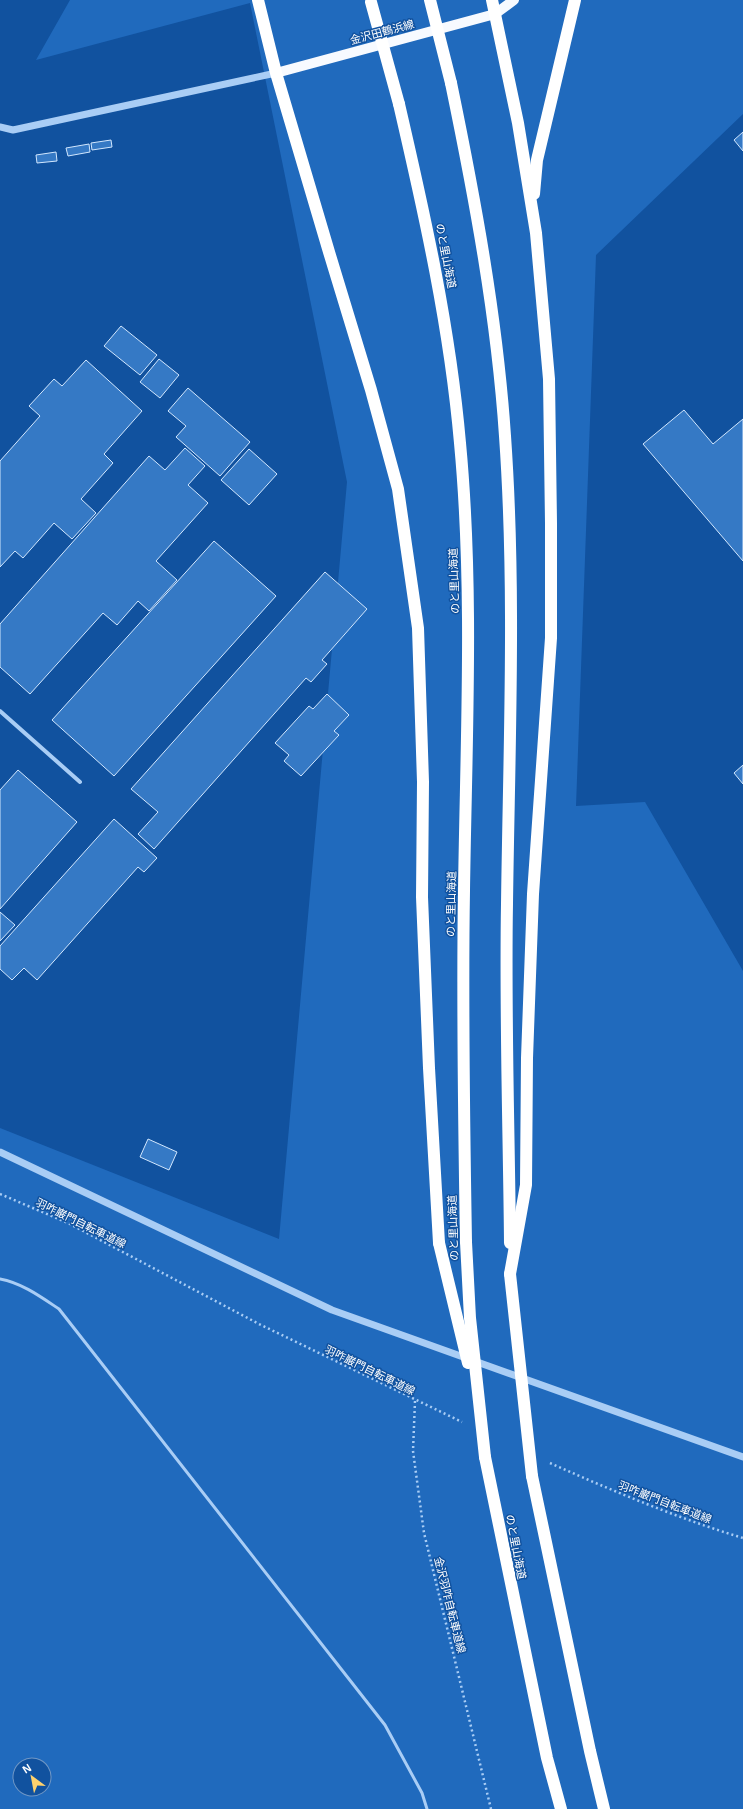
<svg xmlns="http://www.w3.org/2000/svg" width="743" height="1809" viewBox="0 0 743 1809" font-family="Arial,'Noto Sans JP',sans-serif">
<rect width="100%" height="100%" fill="#11529f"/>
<!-- green -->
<path fill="#206abd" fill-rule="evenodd" d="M70 0H743V114L596 255 576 806 645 802 743 971V1809H0V1128L279 1239 347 482 250 3 36 60ZM20 1765H44V1789H20Z"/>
<!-- building -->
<g fill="#3579c5" stroke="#d2e7fe">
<path d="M743 132V151L734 140Z"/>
<path d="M111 140 112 147 92 150 91 143Z"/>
<path d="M89 144 90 152 68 156 66 148Z"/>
<path d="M56 152 57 161 37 163 36 155Z"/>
<path d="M121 326 157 355 140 375 104 346Z"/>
<path d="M159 359 179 375 160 398 140 382Z"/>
<path d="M86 360 142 411 104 454 113 463 81 499 96 513 72 539 54 523 23 558 15 551 0 567V461L40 416 29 406 54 379 62 386Z"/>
<path d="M188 388 250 442 220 476 176 437 186 426 168 411Z"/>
<path d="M684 410 713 444 743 419V561L643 444Z"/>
<path d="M185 448 205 466 188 485 208 503 156 561 177 580 149 611 138 601 117 625 103 613 30 694 0 667V624L149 456 165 470Z"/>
<path d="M249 449 277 474 249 505 221 480Z"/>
<path d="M214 541 276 596 114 776 52 720Z"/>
<path d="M325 572 367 609 322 660 327 664 311 682 306 678 154 849 138 834 158 812 131 789Z"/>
<path d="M327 694 349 715 334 731 339 735 301 776 284 761 289 755 275 743 309 706 313 709Z"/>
<path d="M743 765V784L734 773Z"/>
<path d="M18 770 77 822 0 909V790Z"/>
<path d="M114 819 157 858 144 872 138 867 37 980 24 968 12 980 0 969V946Z"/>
<path d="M0 912 15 925 0 941Z"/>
<path d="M148 1139 177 1152 169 1170 140 1157Z"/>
</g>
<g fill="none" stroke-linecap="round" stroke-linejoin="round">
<!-- path -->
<g stroke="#a9cdf5" stroke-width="2.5" stroke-dasharray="2 3" stroke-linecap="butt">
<path d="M0 1194 68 1223 259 1324 462 1422"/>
<path d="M415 1401 413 1451 424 1533 491 1809"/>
<path d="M550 1463C613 1491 677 1518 743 1538"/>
</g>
<!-- service -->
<path stroke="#a9cdf5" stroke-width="3" d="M0 1279C22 1283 41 1297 59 1309L385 1725 422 1793 427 1809"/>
<!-- minor -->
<path stroke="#a9cdf5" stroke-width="4" d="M0 711 80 782"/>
<!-- tertiary -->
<g stroke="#a9cdf5" stroke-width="7">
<path d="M0 127 13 130 276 73"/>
<path d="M0 1152 332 1310 743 1457"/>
</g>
<!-- primary -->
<path stroke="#f7faff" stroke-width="10" d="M276 73 495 14 514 0"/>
<!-- motorway -->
<g stroke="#fff" stroke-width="12">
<path d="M258 0 276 73 329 252 371 390 398 489 418 628 423 782 422 897 429 1068 439 1243"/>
<path d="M492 0 518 123 536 233 549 379 551 523V638L533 894 527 1058 526 1185 510 1274"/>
<path d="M451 83C475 199 497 317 505 436 516 591 509 748 507 904 505 1017 509 1130 510 1243"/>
<path d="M399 104C425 216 450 328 460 443 474 592 466 742 464 891 462 1008 464 1125 466 1242"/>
<path d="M534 194 537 160 575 0"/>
<path d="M485 1457 547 1758 561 1809"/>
<path d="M532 1476 590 1751 604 1809"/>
</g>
<!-- motorway-bridge -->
<g stroke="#fff" stroke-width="12">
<path d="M430 0 451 83"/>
<path d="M371 2 399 104"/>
<path d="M466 1242 470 1318 485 1457"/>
<path d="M439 1243 468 1363"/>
<path d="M510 1274 532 1476"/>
</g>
</g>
<g text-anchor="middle" stroke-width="3" stroke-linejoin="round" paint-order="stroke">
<!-- street labels -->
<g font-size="11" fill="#fff" stroke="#11529f">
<text transform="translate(382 32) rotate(-15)" y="4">金沢田鶴浜線</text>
<text transform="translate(446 256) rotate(79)" y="4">のと里山海道</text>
<text transform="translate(454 581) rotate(-92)" y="4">のと里山海道</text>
<text transform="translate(451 904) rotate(-89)" y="4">のと里山海道</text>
<text transform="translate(81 1223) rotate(26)" y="4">羽咋巌門自転車道線</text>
<text transform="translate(453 1228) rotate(-92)" y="4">のと里山海道</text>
<text transform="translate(370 1370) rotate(26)" y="4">羽咋巌門自転車道線</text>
<text transform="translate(665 1502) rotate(21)" y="4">羽咋巌門自転車道線</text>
<text transform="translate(516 1547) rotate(79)" y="4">のと里山海道</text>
<text transform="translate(450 1605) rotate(76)" y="4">金沢羽咋自転車道線</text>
</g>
</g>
<!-- north arrow -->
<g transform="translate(32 1777) rotate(328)"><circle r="19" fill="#11529f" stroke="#7097c5"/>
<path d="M0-3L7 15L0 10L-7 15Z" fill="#ffd26d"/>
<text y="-6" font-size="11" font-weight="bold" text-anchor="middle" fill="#ffffff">N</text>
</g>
</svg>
